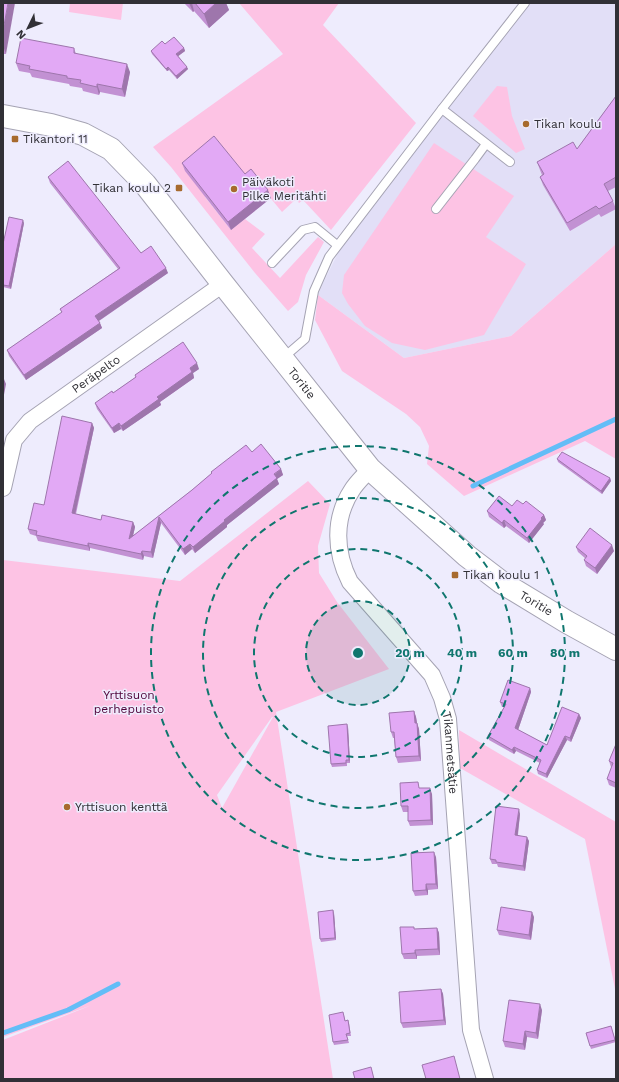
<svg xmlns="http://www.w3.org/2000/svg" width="619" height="1082" viewBox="0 0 619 1082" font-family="'Work Sans',sans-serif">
<rect width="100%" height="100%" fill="#eeecfd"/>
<!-- built -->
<path fill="#e2dff7" d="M529 3H616V244L511 336 404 358 318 295 324 281 340 249Z"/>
<!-- green -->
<g fill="#fdc3e4" fill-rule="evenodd">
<path d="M70 3H123L121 20 69 12Z"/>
<path d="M239 3H339L323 25 416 123 331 230 303 200 299 203 296 199 282 212 254 178 209 193 205 197 231 230 245 219 265 234 252 248 280 278 318 237 324 242 306 275 298 302 288 311 255 273 171 167 153 147 283 54Z"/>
<path d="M497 86 507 87 512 116 525 149 516 153 473 116Z"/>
<path d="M434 143 514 196 486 237 526 264 484 335 425 350 392 343 365 326 348 304 342 293 344 275Z"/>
<path d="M616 244V459L585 441 464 496 427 464 429 446 420 427 406 414 342 371 315 320 318 295 404 358 511 336Z"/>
<path d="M308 481 330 504 318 546 319 573 337 602 389 669 276 712 333 1079H3V1040L92 1005 3 1037V560L180 581ZM272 717H273L222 808 217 795Z"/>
<path d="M459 730 616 822V994L585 839 460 768Z"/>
</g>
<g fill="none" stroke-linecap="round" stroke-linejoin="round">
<!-- stream -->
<g stroke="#63bdf7" stroke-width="5">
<path d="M473 486 616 419"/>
<path d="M3 1033 68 1010 118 984"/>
</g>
<defs>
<g id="lane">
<path d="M442 109 510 162"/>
<path d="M436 209 475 159 486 144"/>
<path d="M272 263 303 230 315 227 337 245"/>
<path d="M283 358 305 339 314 291 329 257 442 109 525 3"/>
</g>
<g id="street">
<path id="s1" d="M370 469C364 476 357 482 352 490 333 519 335 552 350 582L432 675 442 698 448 719 471 1030 485 1079"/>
<path id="s2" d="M3 488 14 440 30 421 223 284"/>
</g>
<g id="secondary">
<path id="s3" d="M3 116 51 125 83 134 111 149 145 184 223 284 370 469 467 556 501 582 567 622 616 649"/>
</g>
</defs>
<!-- lane casing -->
<use href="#lane" stroke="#a5a3b3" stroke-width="10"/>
<!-- street casing -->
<use href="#street" stroke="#a5a3b3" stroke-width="18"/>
<!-- secondary casing -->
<use href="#secondary" stroke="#a5a3b3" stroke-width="24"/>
<!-- lane -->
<use href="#lane" stroke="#fff" stroke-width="8"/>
<!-- street -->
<use href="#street" stroke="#fff" stroke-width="16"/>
<!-- secondary -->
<use href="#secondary" stroke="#fff" stroke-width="22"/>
</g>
<!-- wall -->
<g fill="#c291d3">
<path d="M3 3 6 54H3Z"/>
<path d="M184 3H226L229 10 209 28 194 11 193 12Z"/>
<path d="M165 44 184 48 185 51 178 56 188 69 177 79 169 70 167 71 152 54 151 51Z"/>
<path d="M74 48 76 54 130 72 125 97 100 92 99 95 83 91 82 88 70 86 69 84 32 77 30 73 19 71 16 63Z"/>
<path d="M616 96V187L608 191 613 201 616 209 601 217 599 214 570 231 543 185 540 177 542 175 540 170 537 162 577 149Z"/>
<path d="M182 163 245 174 271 198 231 230 185 171Z"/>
<path d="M48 177 141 253 168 273 99 321 102 328 26 380 9 356 7 350 62 313 60 309 118 269 50 183Z"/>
<path d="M24 223 11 289 3 287V244Z"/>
<path d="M199 369 193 373 194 378 160 402 161 405 123 431 121 429 114 433 97 409 95 403 113 393 136 377 135 375Z"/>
<path d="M92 423 94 428 76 514 101 520 133 522 135 527 133 536 192 490 211 474V472L252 452 281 469 283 475 277 479 279 484 227 525V527L195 553 192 549 185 555 161 523 153 558 144 556 143 560 90 548V551L38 541 36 536 30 534 28 529 44 505Z"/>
<path d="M557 459 610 478 611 481 602 494 558 462Z"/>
<path d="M523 504 544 515 546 520 543 523 544 524 529 543 506 526 504 528 489 517 487 511 512 506Z"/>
<path d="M576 547 614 551 597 574 586 566 584 560 586 559 578 552Z"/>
<path d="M530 688 531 692 518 730 547 745 579 714 581 718 571 742 567 740 547 778 538 774 537 770 540 763 516 751 514 754 489 740 488 736 504 707H502L500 702Z"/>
<path d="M414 711 416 717 417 723 419 729 421 761 398 763 396 757 394 738H393L391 732Z"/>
<path d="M348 727 350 763H347V766L332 767 331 764Z"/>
<path d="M616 744V788L609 785 607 779 612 767H611L609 761Z"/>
<path d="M421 788 432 794 433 825 410 826 408 821V812H403L401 806Z"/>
<path d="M520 814 518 835 529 841 525 871 498 867 497 864H492L490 859Z"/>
<path d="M436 857 438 889 428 890V895L415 896 413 891Z"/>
<path d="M334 913 336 940 321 942 320 939Z"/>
<path d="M534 917 531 940 499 935 497 930Z"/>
<path d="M414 927V929L437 928 439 933 440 955 417 956V959H404L402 954Z"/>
<path d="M441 989 443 994 446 1025 403 1028 401 1023Z"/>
<path d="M542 1010 538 1039 527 1037 525 1050 505 1047 503 1041Z"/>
<path d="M344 1015 345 1021 348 1020 349 1023 351 1036H347L349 1043 334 1045 333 1042Z"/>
<path d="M611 1026 616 1042 591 1049 586 1033Z"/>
</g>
<!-- shaded-wall -->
<g fill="#9e76ac">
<path d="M8 3H15L6 54 3 46V31Z"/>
<path d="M189 3H192L194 11 193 12Z"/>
<path d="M216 3H226L229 10 209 28 204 14Z"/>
<path d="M184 48 185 51 177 57 176 54Z"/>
<path d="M127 64 130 72 125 97 122 89Z"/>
<path d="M168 67 169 70 167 71 166 69Z"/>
<path d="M187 67 188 69 177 79 176 76Z"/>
<path d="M97 84 100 92 99 95 97 87Z"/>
<path d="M268 190 271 198 231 230 228 222Z"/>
<path d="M23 220 24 223 11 289 9 286Z"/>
<path d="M166 268 168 273 97 322 95 316Z"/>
<path d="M100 323 102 328 26 380 24 375Z"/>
<path d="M197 363 199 369 193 373 194 378 160 402 161 405 123 431 121 426 157 397 190 368Z"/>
<path d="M4 379 6 384 3 400V385Z"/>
<path d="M92 423 94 428 74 519 72 513Z"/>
<path d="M119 423 121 429 114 433 112 428Z"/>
<path d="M281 469 283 475 277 479 279 484 227 525V527L195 553 193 547Z"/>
<path d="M610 478 611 481 602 494 601 491Z"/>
<path d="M544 515 546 520 543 523 544 524 529 543 527 538Z"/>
<path d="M159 517 161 523 153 558 151 552Z"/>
<path d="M504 520 506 526 504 528 502 523Z"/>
<path d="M133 522 135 527 131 544 129 539Z"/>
<path d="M88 543 90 548V551L88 546Z"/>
<path d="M190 544 192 549 185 555 183 549Z"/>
<path d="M612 545 614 551 597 574 595 568Z"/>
<path d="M142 551 144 556 143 560 141 554Z"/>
<path d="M530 688 531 692 517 733 515 728Z"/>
<path d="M414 711 416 717 417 723 419 729 421 761 419 756Z"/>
<path d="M579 714 581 718 571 742 570 738Z"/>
<path d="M347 724 348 727 350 763 349 760Z"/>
<path d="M565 736 567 740 547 778 546 774Z"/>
<path d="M514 747 516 751 514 754 512 750Z"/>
<path d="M430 788 432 794 433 825 431 820Z"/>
<path d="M519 809 520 814 517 840 515 835Z"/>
<path d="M527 837 529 841 525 871 523 866Z"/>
<path d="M434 852 436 857 438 889 436 884Z"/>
<path d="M426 884 428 890V895L426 890Z"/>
<path d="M333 910 334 913 336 940 335 938Z"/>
<path d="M532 912 534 917 531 940 529 935Z"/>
<path d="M437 928 439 933 440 955 438 949Z"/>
<path d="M415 950 417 956V959L415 953Z"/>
<path d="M441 989 443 994 446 1025 444 1020Z"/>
<path d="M540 1004 542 1010 538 1039 536 1033Z"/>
<path d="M525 1031 527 1037 525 1050 523 1044Z"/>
</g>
<!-- building -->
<g fill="#e2a9f5" stroke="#9e76ac">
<path d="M3 3H8L3 31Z"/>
<path d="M195 3H216L204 14Z"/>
<path d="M174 37 184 48 176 54 187 67 176 76 168 67 166 69 151 51 162 41 165 44Z"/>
<path d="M21 38 74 48V53L127 64 122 89 97 84V87L80 83 81 80 67 78V76L29 69 30 66 16 63Z"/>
<path d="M616 96V177L604 184 613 201 599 209 596 206 567 223 540 177 544 174 537 162 573 142 577 149Z"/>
<path d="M214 136 245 174 251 169 268 190 228 222 182 163Z"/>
<path d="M68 161 141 253 151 246 166 268 95 316 100 323 24 375 7 350 62 312 60 309 120 268 48 177Z"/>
<path d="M9 217 23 220 9 286 3 285V244Z"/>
<path d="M183 342 197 363 190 368 192 372 157 397 159 399 121 426 119 423 112 428 95 403 112 391 113 393 136 377 135 375Z"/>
<path d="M62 416 92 423 72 513 101 520 102 515 133 522 129 539 192 490 212 473 211 472 246 445 252 452 261 444 281 469 274 474 277 478 224 520 225 521 193 547 190 544 183 549 159 517 151 552 142 551 141 554 88 543V546L36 535 37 531 28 529 34 503 44 505Z"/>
<path d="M562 452 610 478 601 491 557 459Z"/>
<path d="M499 496 512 506 517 500 523 504 526 501 544 515 541 518 542 519 527 538 504 520 502 523 487 511Z"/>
<path d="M590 528 612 545 595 568 584 560 587 556 576 547Z"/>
<path d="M508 680 530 688 515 728 547 745 562 707 579 714 570 738 565 736 546 774 537 770 541 760 514 747 512 750 488 736 506 704 500 702Z"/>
<path d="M414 711 415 723H417L419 756 396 757 394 732H391L389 713Z"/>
<path d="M347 724 349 760H346V763L331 764 328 726Z"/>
<path d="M616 744V783L607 779 613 763 609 761Z"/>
<path d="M418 782 419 788H430L431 820 408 821V806H401L400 783Z"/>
<path d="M496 806 519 809 515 835 527 837 523 866 496 862V860L490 859Z"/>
<path d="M434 852 436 884H426V890L413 891 411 853Z"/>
<path d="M501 907 532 912 529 935 497 930Z"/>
<path d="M333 910 335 938 320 939 318 912Z"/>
<path d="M400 927H414V929L437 928 438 949 415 950V953L402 954Z"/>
<path d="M441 989 444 1020 401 1023 399 992Z"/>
<path d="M509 1000 540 1004 536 1033 525 1031 523 1044 503 1041Z"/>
<path d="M343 1012 345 1021 348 1020 350 1033 346 1034 348 1040 333 1042 329 1015Z"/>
<path d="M611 1026 615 1040 590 1046 586 1033Z"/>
<path d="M454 1056 460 1079H426L422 1065Z"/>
<path d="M371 1067 374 1079H355L353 1072Z"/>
</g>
<!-- distance rings -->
<circle cx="358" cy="653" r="52" fill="#0f766e" fill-opacity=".12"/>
<g fill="none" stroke="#0f766e" stroke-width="2" stroke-dasharray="7 5">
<circle cx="358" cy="653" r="52"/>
<circle cx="358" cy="653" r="104"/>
<circle cx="358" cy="653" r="155"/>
<circle cx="358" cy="653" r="207"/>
</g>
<!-- markers -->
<g fill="#a76a2e" stroke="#eeecfd" stroke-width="1.5">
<circle cx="526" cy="124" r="4"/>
<rect x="11" y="135" width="8" height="8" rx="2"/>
<rect x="175" y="184" width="8" height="8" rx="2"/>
<circle cx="234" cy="189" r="4"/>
<rect x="451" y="571" width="8" height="8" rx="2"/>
<circle cx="67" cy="807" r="4"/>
</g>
<g text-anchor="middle" stroke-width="3" stroke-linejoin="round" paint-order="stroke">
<!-- poi labels -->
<g font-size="12" fill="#313036" stroke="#eeecfd" text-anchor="start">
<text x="534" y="128">Tikan koulu</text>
<text x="23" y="143">Tikantori 11</text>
<text x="242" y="186">Päiväkoti<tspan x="242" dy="14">Pilke Meritähti</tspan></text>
<text x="171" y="192" text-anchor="end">Tikan koulu 2</text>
<text x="463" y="579">Tikan koulu 1</text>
<text x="75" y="811">Yrttisuon kenttä</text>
</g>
<!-- street labels -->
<g font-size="12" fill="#313036" stroke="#eeecfd">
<text dy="4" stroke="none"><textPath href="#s2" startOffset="155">Peräpelto</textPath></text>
<text dy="4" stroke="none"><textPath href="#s3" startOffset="416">Toritie</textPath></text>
<text dy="4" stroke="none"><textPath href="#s3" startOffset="740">Toritie</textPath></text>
<text dy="4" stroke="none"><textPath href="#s1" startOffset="329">Tikanmetsätie</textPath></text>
</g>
<!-- park labels -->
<g font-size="12" fill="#4f0239" stroke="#eeecfd">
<text x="129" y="699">Yrttisuon<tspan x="129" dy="14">perhepuisto</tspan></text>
</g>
</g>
<circle cx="358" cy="653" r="6" fill="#0f766e" stroke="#eeecfd" stroke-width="2"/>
<g font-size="12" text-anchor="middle" font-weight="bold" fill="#0f766e" stroke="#eeecfd" stroke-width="3" stroke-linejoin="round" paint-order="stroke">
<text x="410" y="657">20 m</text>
<text x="462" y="657">40 m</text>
<text x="513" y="657">60 m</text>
<text x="565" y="657">80 m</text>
</g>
<!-- border -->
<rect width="619" height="1082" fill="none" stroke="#313036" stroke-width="8"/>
<!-- north arrow -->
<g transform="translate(28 28) rotate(227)" stroke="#eeecfd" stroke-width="3" paint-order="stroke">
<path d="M0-3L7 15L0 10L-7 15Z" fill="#313036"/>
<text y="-6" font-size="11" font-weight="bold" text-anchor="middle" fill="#313036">N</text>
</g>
</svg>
